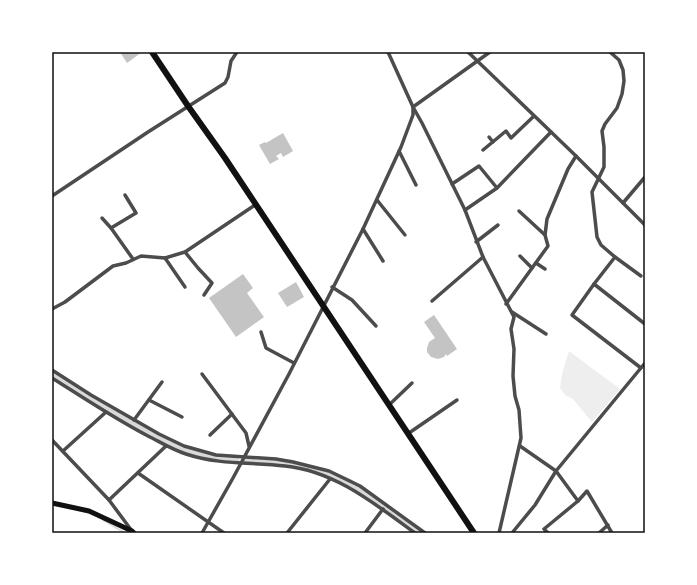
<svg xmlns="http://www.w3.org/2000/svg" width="697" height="585" viewBox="0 0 697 585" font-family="'Source Sans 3',sans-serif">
<rect width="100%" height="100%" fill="#fff"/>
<!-- green -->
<path fill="#eee" d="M569 351 620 389 592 422 573 399 565 395 560 388 562 374Z"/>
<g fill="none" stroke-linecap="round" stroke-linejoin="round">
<!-- stream -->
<path stroke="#d9d9d9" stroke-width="2" d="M103 520 125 533"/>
<!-- canal -->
<g stroke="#d9d9d9" stroke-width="7">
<path d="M52 373 84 394 150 433 173 445 197 454 236 461"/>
<path d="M247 461 291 463 337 477 349 482 394 513 420 533"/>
</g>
</g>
<!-- building -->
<g fill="#c4c4c4">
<path d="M120 52H142L127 63Z"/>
<path d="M283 133 293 151 283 157 281 153 276 156 279 159 270 164 259 145 265 142 266 143Z"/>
<path d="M243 274 253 288 247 293 264 317 236 337 209 298Z"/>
<path d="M296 282 304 297 287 307 278 293Z"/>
<path d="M434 315 457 349 447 356 446 354 444 357 438 359 431 357 427 352V348L429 342 435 338 424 322Z"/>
</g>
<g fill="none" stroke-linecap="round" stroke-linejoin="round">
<!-- minor -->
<g stroke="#4c4c4c" stroke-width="3.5">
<path d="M388 52 413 107 422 123 465 210 483 257 514 317 511 329 514 349 513 376 515 396 519 410 521 438 499 533"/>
<path d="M468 52 576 156 645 225"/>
<path d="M413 107 490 52"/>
<path d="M489 137 493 142"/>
<path d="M483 150 506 131 511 138 534 116"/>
<path d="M399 151 416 185"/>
<path d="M452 184 479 166 497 188"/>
<path d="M125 195 136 213 111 228 133 259"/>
<path d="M52 196 148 132 225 83 228 77 231 61 237 52"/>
<path d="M377 200 405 235"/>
<path d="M623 203 645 177"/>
<path d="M465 210 497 188 551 132"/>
<path d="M519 211 545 235"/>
<path d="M102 218 111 228"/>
<path d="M363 229 383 261"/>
<path d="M476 242 498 225"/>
<path d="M185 252 198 268 212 283 204 295"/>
<path d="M520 256 532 268"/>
<path d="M615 257 641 276"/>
<path d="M165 258 185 287"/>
<path d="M536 263 545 269"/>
<path d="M594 284 615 257 601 245 597 237 592 192 604 167V147L602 131 605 124 617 108 622 94 624 81 623 70 619 60 610 52"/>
<path d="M332 287 352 300 376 326"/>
<path d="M432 301 483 257"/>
<path d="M506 304 548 246 545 235 547 219 568 169 576 156"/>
<path d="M52 309 65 302 113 266 126 263 141 256 165 258 185 252 255 205"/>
<path d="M512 312 546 334"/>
<path d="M261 332 266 348 294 363"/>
<path d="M641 368 572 315 594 284 645 324"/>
<path d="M52 370 91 395 159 434 184 446 216 455 276 459 293 462 329 471 360 486 425 533"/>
<path d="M202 374 246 433 249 446"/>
<path d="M52 378C84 398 115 419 148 436 160 442 173 450 186 454 219 465 251 462 285 466 335 471 375 504 415 533"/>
<path d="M149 400 182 417"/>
<path d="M389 405 412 383"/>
<path d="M134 420 162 382"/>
<path d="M409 433 457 400"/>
<path d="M210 435 232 414"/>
<path d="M52 440 109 500 132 531"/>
<path d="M520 446 556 471 578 501 587 491 612 533"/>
<path d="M63 451 106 412"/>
<path d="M138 473 224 533"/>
<path d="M109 500 166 446"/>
<path d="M202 533 233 478 289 374 363 229 401 147 413 115V108"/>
<path d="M287 533 330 479"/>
<path d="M365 533 383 509"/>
<path d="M512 533 535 505 556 471 645 363"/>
<path d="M548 533 544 529 578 501"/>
<path d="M599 533 608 525"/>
</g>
<!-- secondary -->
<path stroke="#111" stroke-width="5" d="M52 503 89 511 132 531 134 533"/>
<!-- trunk -->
<path stroke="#111" stroke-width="6" d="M152 52 188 106 225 158 474 533"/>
</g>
<!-- border -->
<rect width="697" height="585" fill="none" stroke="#ffffff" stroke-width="106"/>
<rect x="53" y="53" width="591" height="479" fill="none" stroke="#111" stroke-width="1.5"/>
</svg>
